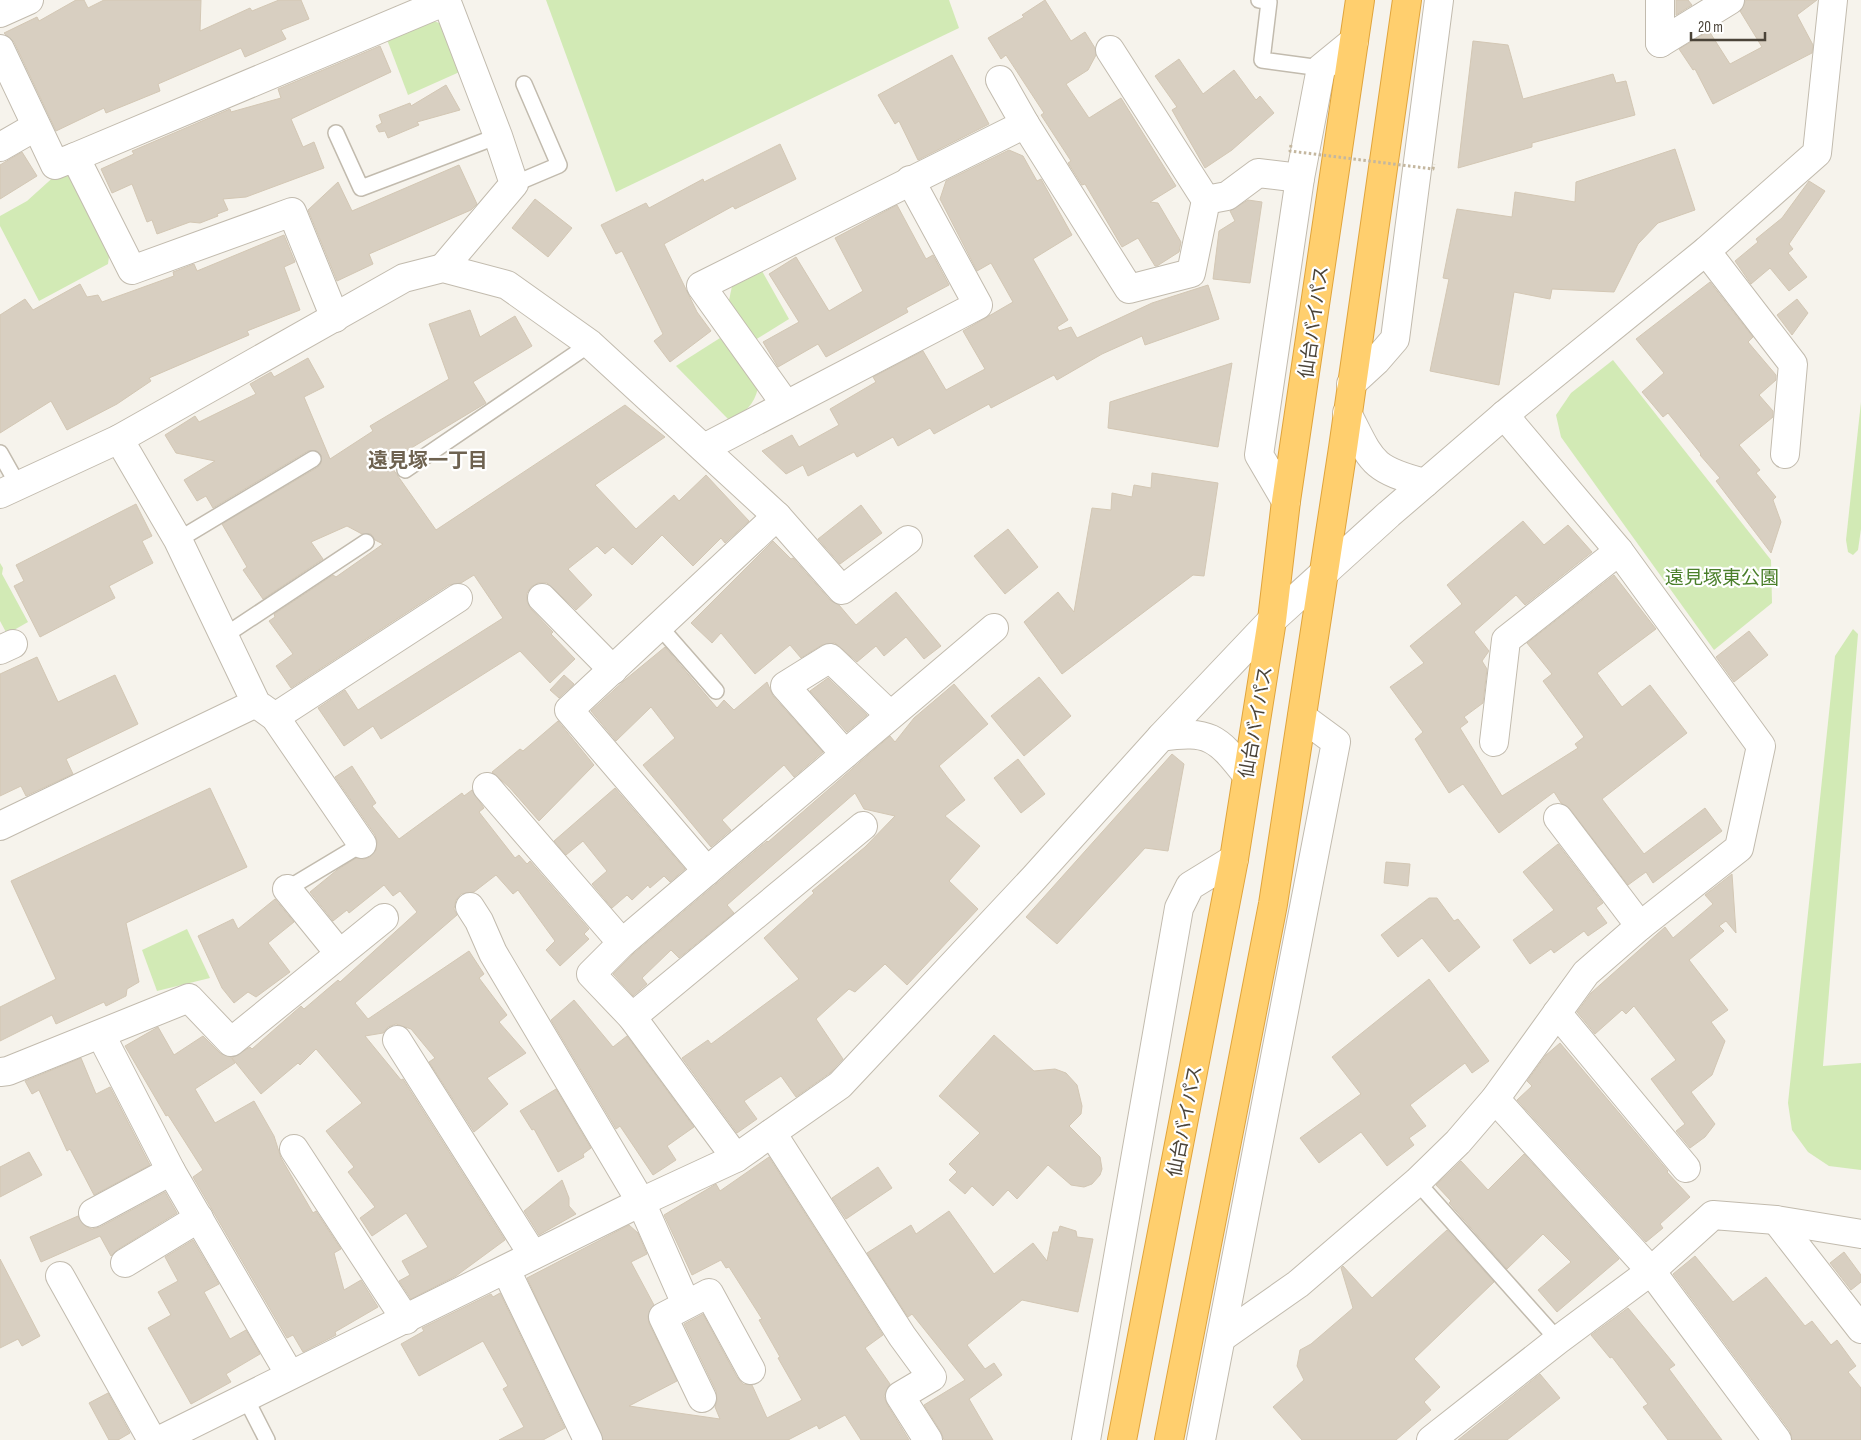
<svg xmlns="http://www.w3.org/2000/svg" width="1861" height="1440" viewBox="0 0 1861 1440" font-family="'Sofia Sans Condensed','Noto Sans JP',sans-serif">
<rect width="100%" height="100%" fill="#f6f3ec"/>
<!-- green -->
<g fill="#d2eab5">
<path d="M546 0H949L959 28 616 192Z"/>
<path d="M425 18 445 25 464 70 408 95 386 37Z"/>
<path d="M64 171 82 191 110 249 108 264 39 301 0 226V216L27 201 58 173Z"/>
<path d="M762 271 789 319 755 340 728 305 732 286Z"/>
<path d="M720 338 758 388C754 405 745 413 729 420L676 366Z"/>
<path d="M1613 360 1771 560 1772 603 1714 650 1561 437 1556 415 1571 393Z"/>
<path d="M1861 402V529L1858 550 1853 555 1848 552 1846 540Z"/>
<path d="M0 563 3 568 2 574 28 622 7 634 0 621Z"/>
<path d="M1853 629 1858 634 1823 1066 1861 1063V1170L1829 1166 1808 1152 1792 1130 1788 1103 1835 656Z"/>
<path d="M187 929 210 978 157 991 142 950Z"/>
</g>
<!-- building -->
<g fill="#d8cfc1" stroke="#d3c7b4">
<path d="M76 0H84L88 8 104 0H201L200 31 250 8 252 11 279 0H301L309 19 281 30 286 39 245 57 241 48 158 84 160 91 106 113 104 108 56 131 14 42 4 33 37 17 39 21Z"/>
<path d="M1045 0 1071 41 1085 32 1095 48 1096 55 1088 70 1066 84 1089 118 1121 98 1176 186 1150 202 1158 203 1181 242 1179 252 1157 266H1155L1138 238 1122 247 1085 184 1082 185 1068 163 1071 161 1041 115 1044 113 1006 55 1001 59 988 38 1024 17 1022 15Z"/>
<path d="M1676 0H1688L1692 5 1676 15Z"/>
<path d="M1746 0H1817L1797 15 1813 45 1812 53 1713 104 1695 69 1693 70 1679 49 1709 31 1730 64 1762 47 1740 11Z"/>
<path d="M1473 41 1508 45 1523 99 1613 74 1616 83 1626 81 1635 115 1532 143V147L1458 168Z"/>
<path d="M380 46 391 72 291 119 303 147 314 142 324 168 246 197 223 199 228 210 217 214 218 216 200 223 190 222 157 234 152 220 147 222 132 184 112 193 101 169 134 154 132 151 230 109 231 112 281 98 278 89Z"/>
<path d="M952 55 989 124 918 160 899 121 895 124 878 95Z"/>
<path d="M1179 59 1203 94 1234 70 1256 100 1260 96 1274 113 1232 150 1205 168 1172 110 1177 107 1155 76Z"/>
<path d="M446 85 460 110 417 122 419 125 388 138 385 131 379 132 376 126 382 123 379 115 410 103 411 106Z"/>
<path d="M780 144 796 179 735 209 733 206 664 244 697 312 711 331 670 362 654 341 663 334 622 251 616 254 601 225 646 203 649 208 703 179 704 182Z"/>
<path d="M1675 149 1695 210 1658 223 1638 244 1614 292 1552 289 1550 299 1514 292 1499 385 1430 371 1449 279 1443 278 1457 209 1512 217 1515 192 1575 202 1576 182Z"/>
<path d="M1009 150 1023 156 1037 181 1041 179 1072 235 1033 259 1068 320 1057 327 1059 331 1071 327 1077 338 1152 303 1208 285 1219 319 1145 345 1142 336 1102 354 1057 380 1054 375 991 408 989 404 934 434 930 428 898 446 893 437 857 457 854 452 808 476 803 465 786 474 762 451 792 435 799 447 839 425 830 409 876 382 873 377 923 351 946 390 985 369 963 331 1013 302 991 263 977 271 940 199 946 181Z"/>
<path d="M22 152 37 176 0 199V165Z"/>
<path d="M459 165 477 204 471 210 369 254 373 264 337 281 308 210 338 182 352 211Z"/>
<path d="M1809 181 1825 191 1789 244 1793 249 1788 253 1807 277 1789 291 1770 268 1751 284 1735 261 1758 242 1756 239 1782 218Z"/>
<path d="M535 199 572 228 548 257 512 228Z"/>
<path d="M1248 200 1262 202 1250 283 1213 279 1219 231 1235 221 1230 211Z"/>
<path d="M897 205 926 259 933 255 949 285 906 308 908 312 826 357 818 344 778 367 763 342 799 322 769 274 796 257 829 311 863 291 835 238Z"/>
<path d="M284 235 295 262 284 267 300 310 247 331 249 335 149 378 151 381 117 404 67 430 51 401 0 433V315L25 299 33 310 80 284 87 297 98 295 102 302 174 276 173 272 194 264 197 271Z"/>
<path d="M1710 282 1753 337 1748 342 1776 375V380L1759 395 1773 411V417L1739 445 1760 470 1756 473 1776 497 1773 500 1781 522 1771 553 1716 481 1720 478 1700 455 1701 454 1668 413 1663 417 1642 392 1664 373 1636 339Z"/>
<path d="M1797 299 1808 313 1792 335 1777 315Z"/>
<path d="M470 310 480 337 515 316 532 346 473 382 486 403 388 462 436 530 625 405 665 437 595 485 636 529 674 495 679 501 706 475 749 521 725 543 721 538 693 566 662 535 632 565 613 547 605 554 597 546 568 569 592 595 576 610 547 583H538L531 587 527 593V601L531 609 553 632 551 634 575 659 550 683 520 651 381 739 373 726 344 746 318 708 345 690 358 710 503 618 474 575 461 583 449 585 291 688 276 666 293 654 269 621 275 617 274 614 333 575 336 577 383 544 375 540 371 534H362L347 526 311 542 323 559 263 599 243 570 247 567 222 524 318 467 321 463V455L317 451H308L213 508 206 496 197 501 184 480 215 461 176 453 165 435 195 416 199 422 256 394 250 384 271 372 274 377 308 358 324 387 304 397 330 459 373 431 370 426 449 379 429 324Z"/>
<path d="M1232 363 1218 447 1108 428 1110 402Z"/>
<path d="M1152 473 1218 483 1204 576 1193 575 1062 674 1024 622 1058 592 1074 612 1092 508 1111 510 1112 493 1132 497 1134 485 1151 488Z"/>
<path d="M136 504 152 536 142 541 153 563 109 586 115 598 40 637 14 586 24 581 16 565Z"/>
<path d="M861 505 882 533 840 564 818 539Z"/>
<path d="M1523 521 1544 545 1568 525 1592 552 1525 605 1516 595 1474 632 1489 651 1482 661 1487 669 1483 703 1464 717 1468 722 1460 728 1502 796 1578 748 1575 744 1584 737 1543 681 1552 674 1527 643 1614 575 1656 629 1597 673 1622 707 1650 685 1687 733 1602 799 1644 854 1705 808 1722 831 1653 883 1646 872 1628 885 1570 809 1561 803 1554 792 1499 833 1463 784 1449 793 1415 739 1423 732 1390 687 1424 663 1410 646 1462 604 1447 585Z"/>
<path d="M1008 529 1038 567 1005 594 974 556Z"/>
<path d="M773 541 791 559 793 558 830 600 839 605 856 625 896 592 941 646 924 659 906 637 884 656 876 646 857 662 835 643 822 645 801 658 790 645 755 674 721 633 712 643 691 623Z"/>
<path d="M1749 631 1768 655 1734 682 1716 657Z"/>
<path d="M665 647 717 708 724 700 734 710 767 682 773 696 823 752 794 777 784 765 722 820 731 830 711 847 643 765 675 738 651 707 616 741 591 711 626 679Z"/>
<path d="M37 657 58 702 115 675 138 724 66 759 73 774 26 796 21 786 0 796V674Z"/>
<path d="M564 675 574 684 559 698 550 690Z"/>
<path d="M1039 677 1071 716 1024 756 991 716Z"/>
<path d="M828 678 867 715 847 732 810 691Z"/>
<path d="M954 684 988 724 939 766 965 800 945 816 980 846 949 881 978 909 907 985 885 964 855 992 849 989 816 1019 843 1059 830 1073 796 1097 781 1076 744 1101 757 1119 737 1133 682 1058 708 1040 711 1044 799 979 764 938 814 893 812 891 865 847 895 816 864 809 855 793 727 905 734 913 679 958 671 950 642 978 647 984 633 996 613 974 633 954 767 841 768 842 890 736 895 742 914 718Z"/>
<path d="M558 721 594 765 539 821 509 787 492 772 520 749 523 751Z"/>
<path d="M1172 754 1184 764 1168 851 1145 848 1057 944 1026 917Z"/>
<path d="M1018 759 1045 794 1021 813 994 778Z"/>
<path d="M352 766 376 803 372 806 399 839 462 793 464 796 472 790 484 808 479 812 515 858 519 855 527 864 530 861 589 929 584 934 589 939 560 966 546 950 555 941 518 890 513 894 496 875 474 892 461 894 456 900 454 909 457 915 355 1003 368 1019 469 951 484 974 479 978 507 1015 499 1022 526 1053 487 1078 508 1104 474 1132 429 1062 435 1058 411 1029 396 1024 388 1027 383 1033 365 1036 401 1080 403 1079 505 1240 456 1276 411 1299 399 1281 410 1275 402 1261 428 1247 406 1213 372 1236 360 1218 375 1207 348 1172 354 1167 326 1131 362 1103 316 1049 300 1065 298 1063 261 1094 232 1058 250 1047 252 1049 301 1006 304 1009 338 980 340 982 417 912 400 891 393 896 384 885 349 913 347 910 333 921 310 892 337 870 356 858 364 859 370 857 376 850 377 842 375 835 335 777Z"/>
<path d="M210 788 247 867 126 923 139 982 127 989 126 996 106 1006 104 1002 56 1024 52 1015 0 1041V1007L56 979 11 881Z"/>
<path d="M615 788 685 869 670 882 664 876 650 888 648 885 632 900 627 895 612 908 592 884 607 871 583 841 566 855 554 841Z"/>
<path d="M1558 844 1603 903 1596 908 1607 923 1588 936 1584 931 1554 953 1551 949 1530 964 1513 940 1554 910 1523 872Z"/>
<path d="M1386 862 1410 864 1408 886 1384 883Z"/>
<path d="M1732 874 1736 933 1726 921 1719 926 1724 931 1689 960 1728 1010 1711 1022 1725 1041 1712 1075 1691 1092 1715 1124 1705 1137 1690 1148 1676 1131 1685 1124 1651 1079 1676 1060 1634 1006 1626 1014 1622 1010 1595 1034 1577 1012 1591 993 1665 927 1673 938 1713 904 1705 895Z"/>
<path d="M1429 898H1437L1454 921 1458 919 1480 947 1449 972 1422 938 1398 957 1381 935Z"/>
<path d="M275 899 294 922 268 943 290 972 256 997 248 992 234 1003 222 988 198 936 233 919 238 929Z"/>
<path d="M1429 979 1489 1061 1472 1073 1465 1063 1410 1105 1426 1126 1409 1138 1414 1145 1387 1166 1361 1132 1319 1163 1300 1138 1361 1094 1332 1057Z"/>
<path d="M574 1000 613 1047 627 1036 694 1127 667 1146 676 1160 653 1175 620 1126 616 1129 551 1020Z"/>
<path d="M158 1027 174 1055 203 1036 220 1053 231 1057 235 1063 195 1089 215 1123 254 1101 274 1136 281 1158 313 1213 316 1211 341 1249 334 1253 344 1290 361 1280 378 1307 335 1332 336 1335 303 1352 293 1335 287 1338 193 1177 203 1170 168 1115 166 1116 125 1046Z"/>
<path d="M994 1035 1034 1071 1055 1069 1066 1073 1077 1085 1082 1106 1081 1114 1069 1126 1100 1157 1102 1169 1100 1175 1092 1184 1084 1187 1071 1185 1048 1165 1017 1199 1008 1190 993 1206 972 1186 965 1194 949 1180 957 1172 949 1164 980 1133 939 1096Z"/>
<path d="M1560 1043 1668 1171 1667 1172 1690 1197 1660 1224 1663 1228 1646 1242 1517 1100 1532 1086 1527 1081 1546 1055Z"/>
<path d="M81 1058 96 1094 110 1087 150 1165 94 1195 70 1149 67 1151 39 1090 32 1094 25 1081Z"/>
<path d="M556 1089 591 1148 583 1154 584 1157 558 1172 534 1129 532 1130 520 1111Z"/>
<path d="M29 1152 42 1175 0 1197V1167Z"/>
<path d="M1524 1154 1619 1259 1557 1312 1538 1290 1571 1262 1543 1234 1507 1269 1449 1203 1451 1201 1436 1185 1461 1161 1488 1190Z"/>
<path d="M769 1157 883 1335 865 1348 890 1384 884 1396 887 1404 909 1440H861L845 1415 819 1429 817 1425 788 1440H603L527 1278 629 1225 638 1233 647 1254 631 1262 654 1305 648 1316 649 1323 677 1381 629 1406 720 1419 715 1407 717 1400 716 1391 684 1324 703 1314 737 1377 743 1384 752 1385 767 1418 802 1400 778 1358 780 1357 759 1320 762 1319 729 1267 726 1268 721 1260 692 1275 664 1215 716 1184 720 1191Z"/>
<path d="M878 1167 892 1188 846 1219 832 1198Z"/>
<path d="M562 1180 569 1198V1206L576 1214 539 1235 524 1211Z"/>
<path d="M165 1192 177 1213 117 1250 111 1256 100 1236 41 1262 30 1237 78 1216 85 1226 92 1229 100 1227Z"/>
<path d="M949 1211 994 1274 1033 1243 1047 1261 1053 1232H1058L1060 1226 1076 1231 1077 1237 1093 1239 1078 1312 1022 1300 967 1345 985 1369 994 1363 1002 1375 969 1399 993 1440H944L941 1432 924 1405 965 1380 912 1314 908 1317 867 1253 911 1225 916 1234Z"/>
<path d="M1447 1230 1494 1282 1414 1359 1440 1387 1424 1402 1431 1410 1396 1440H1302L1273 1407 1304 1380 1297 1366 1300 1350 1311 1344 1353 1308 1341 1268 1343 1266 1372 1298Z"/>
<path d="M193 1240 219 1284 204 1292 230 1339 246 1330 260 1354 226 1374 231 1382 191 1404 148 1328 171 1315 158 1292 178 1281 165 1257Z"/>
<path d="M1844 1252 1861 1275V1282L1851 1290 1830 1263Z"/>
<path d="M1695 1256 1733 1302 1766 1277 1805 1326 1812 1321 1831 1345 1837 1340 1856 1366 1848 1372 1861 1388V1440H1792L1790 1431 1673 1274Z"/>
<path d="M0 1259 40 1336 22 1346 18 1339 0 1348Z"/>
<path d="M500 1293 565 1428 543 1440H499L524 1427 503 1389 508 1386 483 1341 419 1376 401 1344 424 1331 422 1328 491 1294 493 1297Z"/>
<path d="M1628 1308 1675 1365 1669 1369 1722 1440H1668L1643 1407 1648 1404 1612 1357 1610 1358 1591 1335Z"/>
<path d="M1540 1374 1560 1398 1507 1440H1458Z"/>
<path d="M108 1393 130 1433 118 1440H109L89 1403Z"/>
</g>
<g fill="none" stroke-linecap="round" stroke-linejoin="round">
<defs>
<g id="lane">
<path d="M1259 0 1269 2 1262 60 1321 68"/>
<path d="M336 133 361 188 498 136"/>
<path d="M514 184 559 165 524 84"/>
<path d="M0 453 18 485"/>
<path d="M405 470 590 344"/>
<path d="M178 540 313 459"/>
<path d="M659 626 716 691"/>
<path d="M224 636 366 542"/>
<path d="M287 889 362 844"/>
<path d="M1417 1182 1558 1340"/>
<path d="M245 1397 267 1440"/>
</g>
<g id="street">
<path d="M1660 0V43"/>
<path d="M0 13 29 0"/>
<path d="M1660 43 1730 0"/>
<path d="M0 49 55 165 75 157 132 270 292 212 335 318"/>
<path d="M1025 124 1129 289 1191 273 1206 200 1110 50"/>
<path d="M0 147 35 127"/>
<path d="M75 157 446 1"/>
<path d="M1206 200 1227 196 1258 173 1300 178"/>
<path d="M1706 251 1793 364 1785 454"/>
<path d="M443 268 514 184 498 136 446 0"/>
<path d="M1351 384 1376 361 1395 339 1439 0"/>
<path d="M786 405 701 286 1025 124 1000 80"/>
<path d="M1347 413C1372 461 1370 469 1425 483"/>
<path d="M704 448 978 305 910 180"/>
<path d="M0 494 119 439 404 278 443 268 507 285 590 344 777 516 842 590 908 540"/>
<path d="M1286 501 1259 455 1300 178 1321 68 1354 41"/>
<path d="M542 598 613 670"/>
<path d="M0 650 13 644"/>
<path d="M261 707 275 717 362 844"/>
<path d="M275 717 458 598"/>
<path d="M1161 737C1209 730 1217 737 1246 774"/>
<path d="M1494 742 1506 640 1619 551"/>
<path d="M845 754 785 686 830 658 890 715"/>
<path d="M487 787 622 943"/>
<path d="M1558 818 1640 926"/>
<path d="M0 826 256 703 178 540 119 439"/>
<path d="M707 871 569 710 777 516"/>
<path d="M287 889 339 953"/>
<path d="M470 907 479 921 493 953 641 1202 686 1304"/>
<path d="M1557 1013 1686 1168"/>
<path d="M632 1017 863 826"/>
<path d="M101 1035 171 1171 290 1375"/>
<path d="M397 1040 533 1255"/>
<path d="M0 1072 8 1071 189 998 231 1042 384 918"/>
<path d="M1495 1099 1651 1271 1777 1440"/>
<path d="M772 1133 902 1336 932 1377 900 1396 928 1440"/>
<path d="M294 1149 406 1320"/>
<path d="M736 1158 632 1017 591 974 622 943 994 628"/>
<path d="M93 1213 171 1171"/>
<path d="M1776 1220 1861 1329"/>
<path d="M125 1263 199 1218"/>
<path d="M506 1270 588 1440"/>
<path d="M60 1276 152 1440"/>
<path d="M1221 1338 1298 1284 1417 1182 1458 1142 1495 1099 1586 973 1640 926 1739 848 1761 746 1619 551 1504 415"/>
<path d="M702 1398 663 1317 709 1293 751 1370"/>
<path d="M160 1440 641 1202 736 1158 840 1085 1034 878 1161 737 1272 620 1389 514 1504 415 1706 251 1817 153 1833 0"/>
<path d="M1086 1440 1179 908 1190 886 1234 859"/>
<path d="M1201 1440 1336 742 1302 717"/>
<path d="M1431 1440 1558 1340 1651 1271 1713 1215 1776 1220 1861 1234"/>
</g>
<g id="highway">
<path d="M1122 1440 1234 859 1272 620 1286 501 1360 0"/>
<path d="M1169 1440 1273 904 1343 448 1407 0"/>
</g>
</defs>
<!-- lane casing -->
<use href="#lane" stroke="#c2bbae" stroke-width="18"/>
<!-- street casing -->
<use href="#street" stroke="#c2bbae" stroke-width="30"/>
<!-- highway casing -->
<use href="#highway" stroke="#e0a43c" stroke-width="30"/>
<!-- lane -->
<use href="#lane" stroke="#fff" stroke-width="15"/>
<!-- street -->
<use href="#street" stroke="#fff" stroke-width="28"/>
<!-- highway -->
<use href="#highway" stroke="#ffcf6e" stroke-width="28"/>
<!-- path-bridge -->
<path stroke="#c4b79f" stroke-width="3" stroke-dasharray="2.5 2.5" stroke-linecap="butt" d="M1291 145 1290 151 1433 169 1434 164"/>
</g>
<g text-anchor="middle" stroke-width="4.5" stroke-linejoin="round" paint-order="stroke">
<!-- street labels -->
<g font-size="19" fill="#4b4439" stroke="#fff">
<text transform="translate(1313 322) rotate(-82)" y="7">仙台バイパス</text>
<text transform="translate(1255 722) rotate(-80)" y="7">仙台バイパス</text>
<text transform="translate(1184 1121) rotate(-79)" y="7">仙台バイパス</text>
</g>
<!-- park labels -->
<g font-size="19" fill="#4a7f2a" stroke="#fff">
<text x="1722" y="584">遠見塚東公園</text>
</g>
<!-- neighbourhood labels -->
<g font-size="20" font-weight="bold" fill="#6e6250" stroke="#fff">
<text x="428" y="467">遠見塚一丁目</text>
</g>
</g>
<!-- scale -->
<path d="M1691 32v8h74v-8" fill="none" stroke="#4b4439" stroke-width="2.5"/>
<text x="1698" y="32" font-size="15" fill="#4b4439" stroke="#ffffff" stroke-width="4" paint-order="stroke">20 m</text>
</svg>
